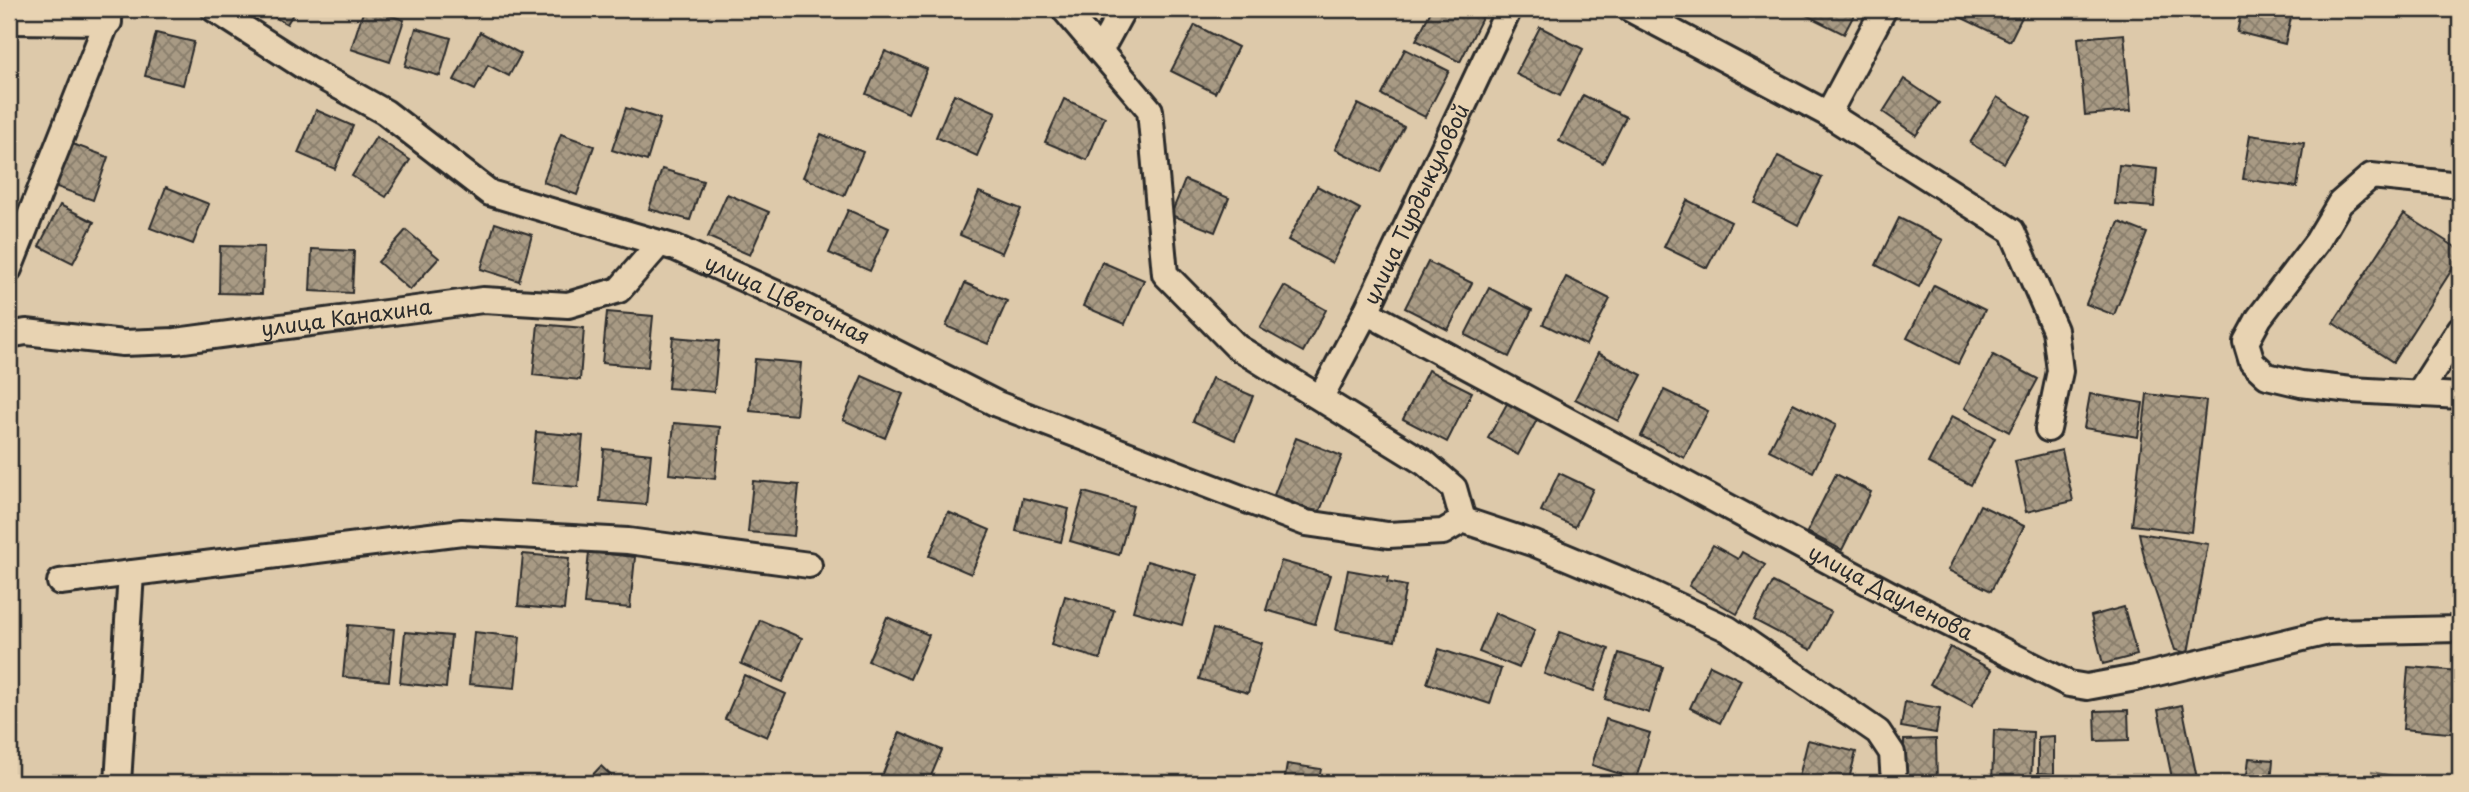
<svg xmlns="http://www.w3.org/2000/svg" width="2469" height="792" viewBox="0 0 2469 792" font-family="'Playpen Sans',sans-serif">
<defs>
<pattern id="building-cross-hatch" width="8" height="8" patternUnits="userSpaceOnUse" patternTransform="scale(1.75)"><rect width="8" height="8" fill="#a89a84"/><path d="M0 0l8 8M0 8l8-8" fill="none" stroke="#897e6c"/></pattern>
</defs>
<rect width="100%" height="100%" fill="#ddc9aa"/>
<filter id="ink" filterUnits="userSpaceOnUse"><feTurbulence type="fractalNoise" baseFrequency=".0143" numOctaves="2"/><feDisplacementMap in="SourceGraphic" scale="14" xChannelSelector="R" yChannelSelector="G"/><feConvolveMatrix kernelMatrix="1 2 1 2 8 2 1 2 1" color-interpolation-filters="sRGB"/></filter>
<g filter="url(#ink)">
<!-- grass -->
<path fill="#bfaf95" stroke="#756d60" stroke-width="2" d="M2372 772 2429 783H2370Z"/>
<!-- building -->
<g fill="url(#building-cross-hatch)" stroke="#2b2b2b" stroke-width="2">
<path d="M260 9H296L287 24Z"/>
<path d="M364 9H371L404 20 390 62 351 49Z"/>
<path d="M1432 9H1470L1483 16 1460 62 1416 40Z"/>
<path d="M1799 9H1857L1844 34 1798 11Z"/>
<path d="M1959 9H2026L2010 41 1956 15Z"/>
<path d="M2242 9H2293L2285 44 2237 32Z"/>
<path d="M1195 25 1238 47 1215 93 1171 71Z"/>
<path d="M1540 27 1583 49 1560 96 1516 74Z"/>
<path d="M416 28 451 38 440 76 405 66Z"/>
<path d="M480 32 521 54 509 76 488 65 475 90 454 80Z"/>
<path d="M156 33 194 42 183 85 145 76Z"/>
<path d="M2124 34 2131 111 2085 115 2078 38Z"/>
<path d="M1405 49 1449 71 1425 117 1382 95Z"/>
<path d="M885 51 927 69 908 113 866 94Z"/>
<path d="M1904 79 1939 103 1916 135 1883 112Z"/>
<path d="M954 94 996 112 977 156 936 137Z"/>
<path d="M1583 95 1626 117 1603 163 1559 141Z"/>
<path d="M1997 97 2031 117 2004 163 1970 143Z"/>
<path d="M1064 99 1105 117 1087 160 1045 142Z"/>
<path d="M1358 104 1404 127 1380 172 1335 149Z"/>
<path d="M626 108 660 119 647 161 612 150Z"/>
<path d="M316 110 353 126 335 169 298 153Z"/>
<path d="M561 134 594 146 577 195 543 182Z"/>
<path d="M821 134 863 152 844 196 803 177Z"/>
<path d="M2250 135 2304 143 2297 187 2243 179Z"/>
<path d="M376 137 410 160 386 197 352 176Z"/>
<path d="M70 143 108 157 93 200 54 186Z"/>
<path d="M1778 156 1822 178 1798 225 1755 203Z"/>
<path d="M2119 165 2157 169 2154 207 2115 204Z"/>
<path d="M662 169 703 181 690 220 649 209Z"/>
<path d="M1185 180 1229 198 1215 232 1171 215Z"/>
<path d="M1317 186 1360 209 1332 263 1288 240Z"/>
<path d="M166 187 209 204 193 244 150 228Z"/>
<path d="M979 192 1021 209 1002 253 960 235Z"/>
<path d="M727 194 769 212 750 255 708 237Z"/>
<path d="M1687 200 1731 222 1707 268 1664 247Z"/>
<path d="M60 205 94 222 73 263 39 246Z"/>
<path d="M848 210 889 228 870 271 829 253Z"/>
<path d="M2404 214 2460 250V257L2393 362 2333 323Z"/>
<path d="M1899 218 1943 240 1919 287 1876 265Z"/>
<path d="M2119 222 2147 233 2114 315 2086 304Z"/>
<path d="M495 223 532 235 519 281 481 269Z"/>
<path d="M406 230 439 258 410 290 378 262Z"/>
<path d="M220 246 264 247 262 294 219 293Z"/>
<path d="M312 249 354 251 352 293 310 291Z"/>
<path d="M1102 262 1144 280 1125 324 1083 306Z"/>
<path d="M1428 262 1472 283 1448 330 1405 308Z"/>
<path d="M1566 277 1610 299 1586 345 1543 324Z"/>
<path d="M965 283 1007 301 988 344 946 326Z"/>
<path d="M1934 285 1985 310 1958 364 1907 338Z"/>
<path d="M1284 286 1326 310 1303 352 1260 328Z"/>
<path d="M1489 288 1532 310 1509 357 1465 335Z"/>
<path d="M607 312 653 316 648 367 602 363Z"/>
<path d="M538 324 584 328 580 380 533 375Z"/>
<path d="M673 337 719 341 714 392 668 388Z"/>
<path d="M1598 353 1642 375 1618 421 1575 399Z"/>
<path d="M1993 355 2038 379 2009 432 1965 408Z"/>
<path d="M755 359 801 363 796 415 750 411Z"/>
<path d="M1428 370 1472 392 1447 442 1403 419Z"/>
<path d="M862 376 903 394 885 438 843 420Z"/>
<path d="M1212 378 1253 396 1235 440 1193 421Z"/>
<path d="M1664 390 1708 411 1684 458 1641 436Z"/>
<path d="M2090 394 2143 403 2138 437 2084 428Z"/>
<path d="M2147 394 2206 401 2191 532 2132 525Z"/>
<path d="M1509 400 1539 416 1518 455 1488 438Z"/>
<path d="M1793 403 1836 425 1813 472 1769 450Z"/>
<path d="M1952 416 1995 438 1971 485 1928 463Z"/>
<path d="M674 423 720 427 715 479 669 474Z"/>
<path d="M536 432 583 436 578 487 531 483Z"/>
<path d="M1296 438 1342 456 1319 513 1274 495Z"/>
<path d="M604 449 651 454 646 505 600 501Z"/>
<path d="M2062 450 2073 501 2026 512 2015 461Z"/>
<path d="M1559 473 1593 489 1575 527 1541 511Z"/>
<path d="M1836 474 1871 492 1842 550 1807 532Z"/>
<path d="M753 481 799 485 794 536 748 532Z"/>
<path d="M1084 492 1133 506 1119 555 1070 541Z"/>
<path d="M1023 498 1069 509 1061 542 1016 531Z"/>
<path d="M1980 505 2024 526 1991 591 1948 570Z"/>
<path d="M948 512 990 530 971 574 929 556Z"/>
<path d="M2139 533 2208 544 2188 653 2175 650 2145 561Z"/>
<path d="M1713 545 1738 559 1742 552 1765 565 1737 614 1689 586Z"/>
<path d="M589 552 635 557 630 608 584 604Z"/>
<path d="M523 554 569 558 564 610 518 606Z"/>
<path d="M1147 561 1197 575 1182 625 1133 611Z"/>
<path d="M1281 561 1330 575 1315 624 1266 610Z"/>
<path d="M1348 570 1388 577 1387 582 1406 586 1395 641 1336 630Z"/>
<path d="M1773 582 1831 612 1811 650 1754 620Z"/>
<path d="M1065 596 1114 610 1100 659 1051 645Z"/>
<path d="M2124 607 2137 655 2103 664 2091 616Z"/>
<path d="M1495 613 1535 630 1519 668 1479 652Z"/>
<path d="M887 617 929 635 910 679 868 661Z"/>
<path d="M760 620 802 638 783 682 741 664Z"/>
<path d="M348 625 394 629 389 681 343 677Z"/>
<path d="M1213 629 1262 643 1248 693 1199 679Z"/>
<path d="M405 632 451 636 446 688 400 683Z"/>
<path d="M474 632 520 637 515 688 469 684Z"/>
<path d="M1560 632 1609 649 1594 691 1544 674Z"/>
<path d="M1950 647 1992 670 1972 706 1930 684Z"/>
<path d="M1439 649 1501 669 1490 704 1427 683Z"/>
<path d="M1619 653 1663 667 1649 713 1605 699Z"/>
<path d="M1710 665 1741 680 1720 723 1690 708Z"/>
<path d="M2408 667 2460 671V734L2403 729Z"/>
<path d="M744 675 786 694 767 737 725 719Z"/>
<path d="M1905 702 1940 708 1936 733 1901 727Z"/>
<path d="M2182 705 2198 783H2173L2158 710Z"/>
<path d="M2128 710 2129 740 2096 741 2095 711Z"/>
<path d="M1606 719 1650 733 1636 779 1592 765Z"/>
<path d="M1994 730 2033 732 2031 783 1992 782Z"/>
<path d="M900 732 942 750 928 783H899L882 776Z"/>
<path d="M2054 736V774L2038 773V737Z"/>
<path d="M1936 739 1937 783H1904V740Z"/>
<path d="M1808 740 1856 752 1848 783H1826L1799 777Z"/>
<path d="M2249 758 2273 760 2271 783H2246Z"/>
<path d="M1287 764 1321 769 1318 783H1284Z"/>
<path d="M601 766 619 783H585Z"/>
<path d="M2148 778V783H2111V782Z"/>
</g>
<g fill="none" stroke-linecap="round" stroke-linejoin="round">
<defs>
<g id="minor">
<path id="s1" d="M214 9 306 68 385 112 490 193 676 248 801 305 997 404 1306 523 1388 535 1443 532 1463 520 1454 488 1425 463 1237 347 1165 274 1150 110 1064 9"/>
<path d="M1630 9 1828 114 2012 231 2055 330 2060 371 2048 429"/>
<path d="M9 21 109 22"/>
<path d="M1100 51 1123 9"/>
<path d="M1828 114 1884 9"/>
<path d="M2460 185 2371 176 2340 203 2317 242 2259 318 2246 342 2252 362 2267 376 2301 384 2351 390 2460 396"/>
<path d="M9 269 112 9"/>
<path id="s2" d="M1366 312 1890 594 2069 684 2087 687 2136 678 2328 632 2458 629"/>
<path id="s3" d="M9 335 26 332 123 343 176 341 483 300 568 305 619 290 660 243"/>
<path d="M2419 393 2460 329"/>
<path id="s4" d="M1321 397 1366 312 1509 9"/>
<path d="M1463 520 1535 544 1631 584 1728 629 1878 732 1892 753 1894 783"/>
<path d="M60 582 462 532 628 541 809 565"/>
<path d="M118 783 131 573"/>
</g>
</defs>
<!-- minor casing -->
<use href="#minor" stroke="#2b2b2b" stroke-width="30"/>
<!-- minor -->
<use href="#minor" stroke="#e8d3b2" stroke-width="24"/>
</g>
</g>
<g text-anchor="middle" stroke-width="5" stroke-linejoin="round" paint-order="stroke">
<!-- street labels -->
<g font-size="21" fill="#2b2b2b" stroke="#e8d3b2">
<text dy="7" stroke="none"><textPath href="#s4" startOffset="215">улица Турдыкуловой</textPath></text>
<text dy="7" stroke="none"><textPath href="#s1" startOffset="649">улица Цветочная</textPath></text>
<text dy="7" stroke="none"><textPath href="#s3" startOffset="340">улица Канахина</textPath></text>
<text dy="7" stroke="none"><textPath href="#s2" startOffset="595">улица Дауленова</textPath></text>
</g>
</g>
<!-- margin -->
<rect width="2469" height="792" fill="none" stroke="#e8d3b2" stroke-width="35"/>
<rect x="18" y="18" width="2434" height="757" fill="none" stroke="#2b2b2b" stroke-width="2.5" filter="url(#ink)"/>
</svg>
